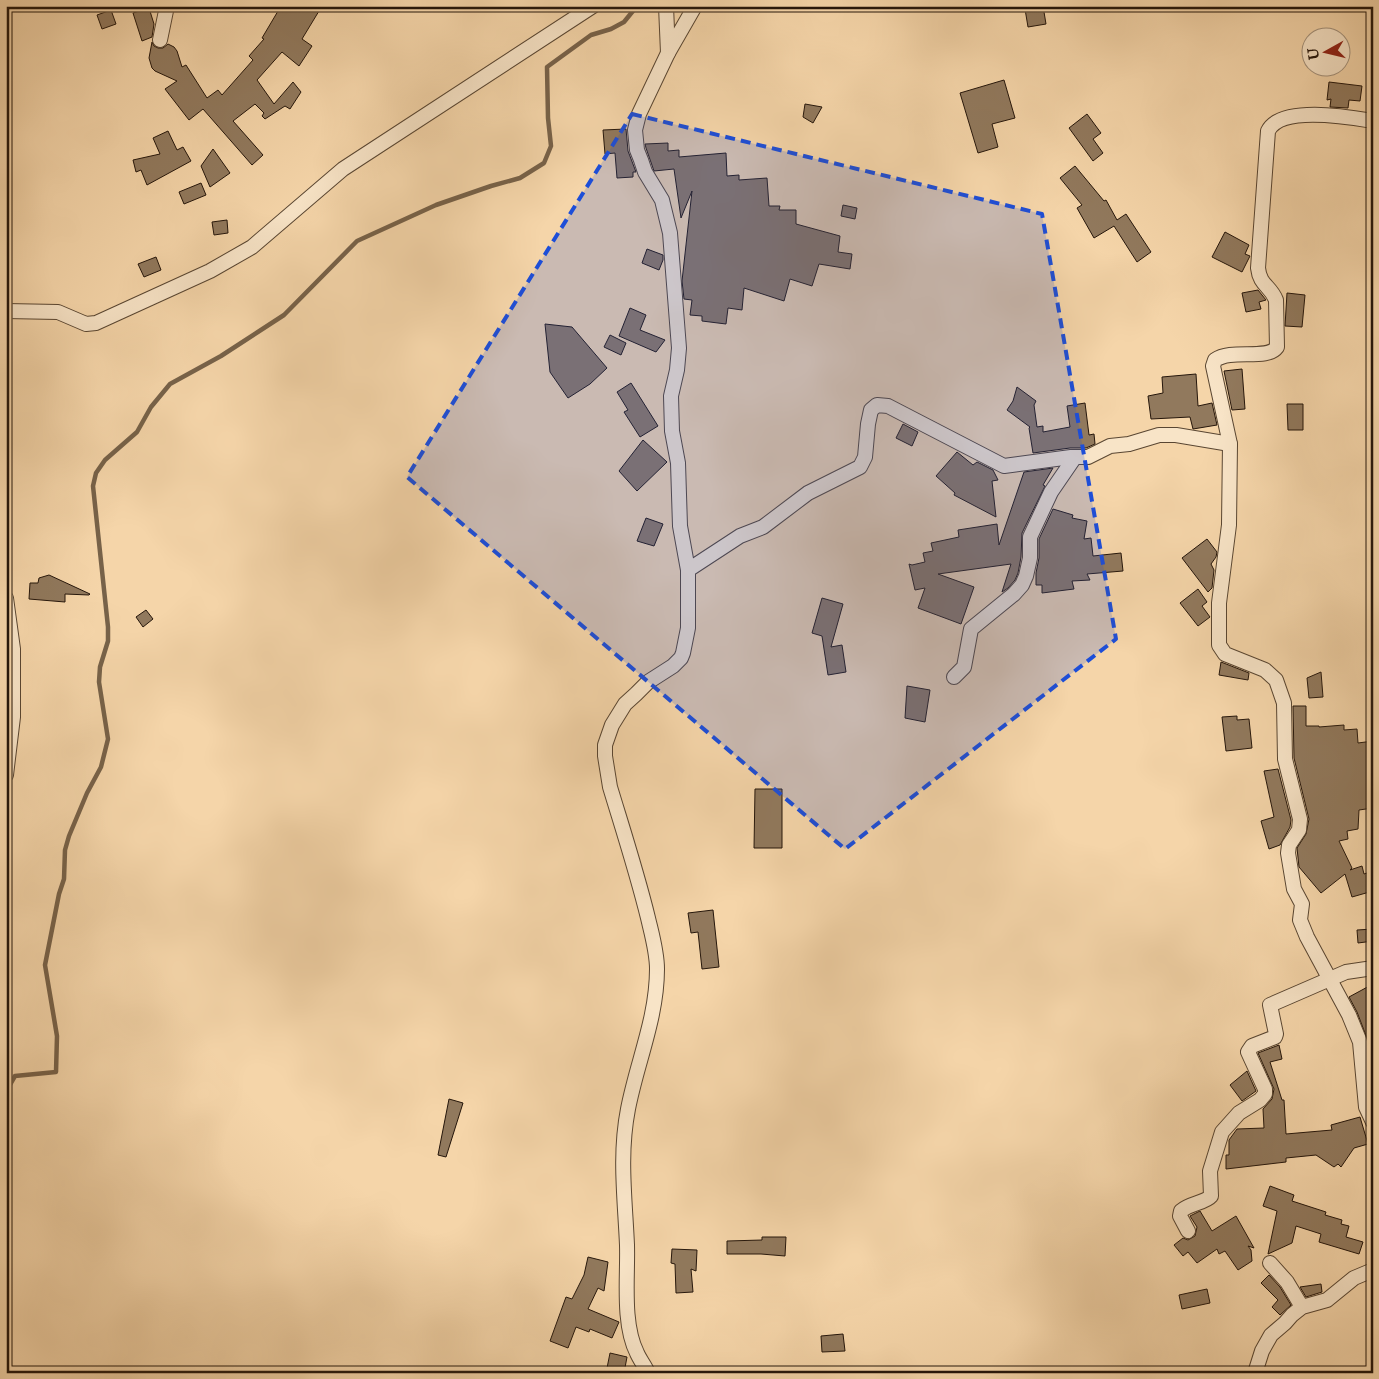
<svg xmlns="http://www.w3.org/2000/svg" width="1379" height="1379" viewBox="0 0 1379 1379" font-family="'IM FELL Double Pica',serif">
<rect width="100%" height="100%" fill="#f5d5a9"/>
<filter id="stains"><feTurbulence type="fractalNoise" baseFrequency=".004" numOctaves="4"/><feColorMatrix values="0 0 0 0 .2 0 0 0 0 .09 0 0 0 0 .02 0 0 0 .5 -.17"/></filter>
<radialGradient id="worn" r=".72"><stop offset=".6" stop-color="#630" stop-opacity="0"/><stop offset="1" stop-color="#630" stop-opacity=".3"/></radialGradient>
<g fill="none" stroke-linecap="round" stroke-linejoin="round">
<!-- stream -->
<path stroke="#776249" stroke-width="4.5" d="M6 1095 8 1088 15 1076 56 1072 57 1036 45 965 59 894 64 879 65 850 69 836 87 793 101 767 108 739 99 682 100 667 108 641V627L93 486 96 473 105 460 137 432 151 407 170 384 221 356 284 315 357 241 436 205 491 186 520 178 544 163 551 146 548 118 547 67 591 35 611 29 624 22 637 6"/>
</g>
<!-- building -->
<g fill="#91795d" stroke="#25160b">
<path d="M281 6H311L319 11 302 39 312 46 299 66 282 52 257 80 274 104 293 82 301 92 290 109 285 106 265 119 262 116 264 113 255 104 233 121 263 155 252 165 203 109 189 120 165 89 177 81 155 71 152 68 149 58 152 42 154 46 158 48H163L168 44 174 47 177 51 182 67 186 65 207 98 218 90 222 95 253 60 249 56 264 39 262 38Z"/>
<path d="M1043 6 1046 24 1028 27 1025 9Z"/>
<path d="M149 8 154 24 152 37 142 41 133 13Z"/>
<path d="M111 10 116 24 102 29 97 15Z"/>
<path d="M1004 80 1015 118 992 124 998 147 978 153 960 93Z"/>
<path d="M1329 82 1362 86 1360 101 1349 100 1348 108 1330 107 1331 99 1327 100Z"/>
<path d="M805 104 822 107 813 123 803 117Z"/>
<path d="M1087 114 1101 133 1093 139 1103 153 1093 161 1069 128Z"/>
<path d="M626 129 628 151 636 172H633V177L617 178 615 153 605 154 603 130Z"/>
<path d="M168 131 177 150 183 147 191 161 147 185 141 170 136 172 133 160 160 154 153 138Z"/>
<path d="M668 143V151L679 150V157L726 153 727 176 739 175V180L767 178 769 206H780L779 210H796V224L840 236 838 252 852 254 850 269 819 264 812 286 790 279 784 301 744 288 742 310 728 308 726 324 702 321V316L690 315 692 300 684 299 682 281 692 191 681 218 674 169 654 171 646 148 645 144Z"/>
<path d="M213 149 230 173 210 187 201 166Z"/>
<path d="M1075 166 1104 201 1106 200 1117 220 1126 214 1151 252 1137 262 1114 226 1094 238 1077 208 1082 205 1060 178Z"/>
<path d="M201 183 206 195 184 204 179 192Z"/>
<path d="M843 205 857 208 855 219 841 216Z"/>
<path d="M227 220 228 233 214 235 212 222Z"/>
<path d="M1225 232 1249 245 1245 254 1250 256 1242 272 1212 257Z"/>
<path d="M647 249 663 255V260L659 270 642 263Z"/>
<path d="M156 257 161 270 144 277 138 264Z"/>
<path d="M1258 290 1266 300 1259 302 1261 309 1246 312 1242 293Z"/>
<path d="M1287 293 1305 295 1302 327 1285 326Z"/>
<path d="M630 308 646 315 640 330 665 340 656 352 619 336Z"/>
<path d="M545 324 572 327 607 368 590 384 568 398 550 372Z"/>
<path d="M610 335 626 343 621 355 604 347Z"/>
<path d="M1242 369 1245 409 1232 410 1224 371Z"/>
<path d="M1196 374 1198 406 1212 403 1217 425 1193 429 1190 417 1151 419 1148 396 1163 393 1162 377Z"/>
<path d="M631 383 658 426 640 437 624 412 628 410 617 392Z"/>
<path d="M1017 387 1036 401 1034 405 1037 427 1043 426V432L1070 427 1067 406 1085 403 1089 435 1094 434 1095 444 1086 448H1070L1033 453 1029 428 1030 427 1007 410 1013 401Z"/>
<path d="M1287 404H1303V430H1288Z"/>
<path d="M903 424 918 432 912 446 896 438Z"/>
<path d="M643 440 667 462 637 491 619 471Z"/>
<path d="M957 452 973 465 977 462 993 470 998 480 992 481 996 517 954 495 955 493 936 476Z"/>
<path d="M1053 468 1043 485 1045 486 1022 533 1021 557 1018 573 1015 580 1008 588 1002 592 1011 564 938 574 974 587 961 624 918 608 925 588 915 590 909 564 912 565 925 562 923 553 933 551 931 543 959 537 958 530 997 524 999 545 1024 472Z"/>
<path d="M1053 509 1073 515 1072 518 1087 521 1084 539 1091 538 1093 556 1121 553 1123 571 1087 574 1090 580 1072 581 1074 589 1042 593V585H1036V573L1039 558V539Z"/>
<path d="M646 518 663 524 654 546 637 541Z"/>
<path d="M1207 539 1217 552 1216 557 1211 564 1214 570 1212 588 1208 592 1182 558Z"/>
<path d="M49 575 90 594 89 595 65 594V602L29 599 30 583H38L39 578Z"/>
<path d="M1198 589 1207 602 1202 606 1210 617 1198 626 1180 603Z"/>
<path d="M822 598 843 604 831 647 842 645 846 672 828 675 822 636 812 633Z"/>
<path d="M146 610 153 619 143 627 136 617Z"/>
<path d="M1221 662 1249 673 1248 680 1219 675Z"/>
<path d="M1321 672 1323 697 1309 698 1307 678Z"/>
<path d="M907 686 930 690 925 722 905 718Z"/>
<path d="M1293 706H1306V726H1319V727L1344 725V730L1357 729 1358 743 1373 741V762H1368L1373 790V808L1359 810 1358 829 1347 831 1348 839 1339 841 1352 868 1350 870 1362 866 1364 874 1373 871V891L1352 897 1345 874 1321 893 1299 867 1297 848 1306 834 1309 819 1294 758Z"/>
<path d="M1237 716V720L1249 719 1252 748 1226 751 1222 717Z"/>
<path d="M1278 769 1291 820 1290 827 1280 845 1269 849 1261 821 1274 817 1264 771Z"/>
<path d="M755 789H782V848H754Z"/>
<path d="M713 910 719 967 702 969 698 932 691 933 688 913Z"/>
<path d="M1373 929V941L1358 943 1357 930Z"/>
<path d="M1373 984V1054L1357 1012 1349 997Z"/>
<path d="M1279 1045 1282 1059 1270 1062 1282 1100H1284L1286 1134 1332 1130 1331 1125 1360 1117 1368 1144 1354 1148 1341 1167 1338 1164 1334 1167 1316 1155 1286 1158V1162L1226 1169V1155H1229V1140L1237 1129 1264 1128 1263 1109 1272 1099 1274 1089 1258 1053Z"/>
<path d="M1247 1071 1256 1091 1242 1101 1230 1085Z"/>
<path d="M449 1099 463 1103 446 1157 438 1155Z"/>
<path d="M1270 1186 1294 1195 1292 1201 1326 1212 1325 1215 1342 1220 1341 1224 1349 1226 1346 1237 1363 1242 1359 1254 1319 1242 1321 1234 1296 1226 1292 1243 1268 1254 1277 1211 1263 1206Z"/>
<path d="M1200 1211 1212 1231 1236 1216 1254 1248 1248 1246 1251 1250 1252 1261 1238 1270 1225 1251 1219 1254 1217 1249 1197 1263 1188 1252 1183 1256 1174 1245 1183 1238 1188 1240 1195 1236 1197 1227 1190 1216Z"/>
<path d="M762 1237H786L785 1256 761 1254H727V1241L762 1240Z"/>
<path d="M672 1249 697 1250 696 1271 691 1269 693 1292 676 1293 675 1264 671 1263Z"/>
<path d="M588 1257 608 1262 604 1291 598 1288 588 1309 619 1322 612 1338 590 1329 589 1332 576 1327 568 1348 550 1341 566 1297 572 1299 584 1275Z"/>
<path d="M1269 1275 1280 1287 1291 1305 1280 1315 1272 1307 1278 1300 1261 1283Z"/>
<path d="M1321 1284 1322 1292 1306 1297 1300 1287Z"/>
<path d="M1207 1289 1210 1303 1182 1309 1179 1295Z"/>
<path d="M843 1334 845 1351 822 1352 821 1336Z"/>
<path d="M610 1353 627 1357 624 1373H606Z"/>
</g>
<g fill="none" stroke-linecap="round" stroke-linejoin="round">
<defs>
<g id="street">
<path d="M666 6 668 53"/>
<path d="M160 40 167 6"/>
<path d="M1373 121C1349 117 1281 105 1268 131L1258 268C1260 286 1270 285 1276 300L1277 347C1267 361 1232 348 1215 360L1213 366 1230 444 1229 525 1219 603V645L1225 654 1265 670 1276 680 1284 703 1285 759 1300 819 1299 830 1289 845 1288 853 1294 889 1302 904 1300 920 1307 937 1349 1015 1360 1042 1366 1107 1373 1122"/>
<path d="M6 311 58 312 86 324 96 323 210 271 252 247 343 169 593 6"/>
<path d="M688 570 740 536 763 527 808 493 860 467 865 457 868 424 871 410 877 405 888 406 1004 466 1071 457H1088L1110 446 1129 444 1159 435H1176L1230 444"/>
<path d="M6 598 13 649V717L6 775"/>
<path d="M954 677 964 667 971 629 1014 594 1022 585 1026 576 1030 558V537L1051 492 1075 457"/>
<path d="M1188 1231 1180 1216 1181 1211C1190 1203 1205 1203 1211 1196L1210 1171 1222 1132 1239 1113 1260 1100 1265 1094V1089L1248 1052 1252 1046 1275 1037 1276 1034 1270 1005 1346 972 1373 968"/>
<path d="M1270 1263 1287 1282 1302 1307"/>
<path d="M648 1373C645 1366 640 1360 637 1353 622 1323 628 1277 627 1245 625 1199 619 1155 628 1109 637 1062 657 1018 657 969 657 952 652 935 648 918 637 873 623 830 610 787L605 756V745L612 725 625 704 636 694 648 682 673 666 681 658 683 653 688 628V570L680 526 678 463 672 431 671 396 677 370 679 348 670 233 662 200 645 172 641 160 637 150 635 130 639 114 668 53 695 6"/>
<path d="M1255 1373 1262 1351 1271 1335 1285 1323 1292 1315 1302 1307 1327 1300 1354 1278 1373 1270"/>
</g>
</defs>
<!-- street casing -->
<use href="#street" stroke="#594632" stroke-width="16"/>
<!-- street -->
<use href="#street" stroke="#f8e4c7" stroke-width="14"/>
</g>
<!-- marked area -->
<path fill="#1d4ed8" fill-opacity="0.2" stroke="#1d4ed8" stroke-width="4" stroke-dasharray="10 6" stroke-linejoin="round" d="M632 114 1042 214 1116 639 845 849 407 477Z"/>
<!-- margin -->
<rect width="1379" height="1379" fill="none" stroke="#f5d5a9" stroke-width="25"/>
<rect x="8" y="8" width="1364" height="1364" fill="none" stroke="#25160b" stroke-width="2.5"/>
<rect x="12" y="12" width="1354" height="1354" fill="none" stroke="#25160b"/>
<!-- north arrow -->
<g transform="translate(1326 52) rotate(262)"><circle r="24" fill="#f8e4c7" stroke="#a4927c"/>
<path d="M0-4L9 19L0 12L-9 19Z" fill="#8f2418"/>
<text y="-8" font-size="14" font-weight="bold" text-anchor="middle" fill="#25160b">U</text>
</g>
<rect width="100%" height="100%" filter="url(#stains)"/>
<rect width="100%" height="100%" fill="url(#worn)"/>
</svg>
